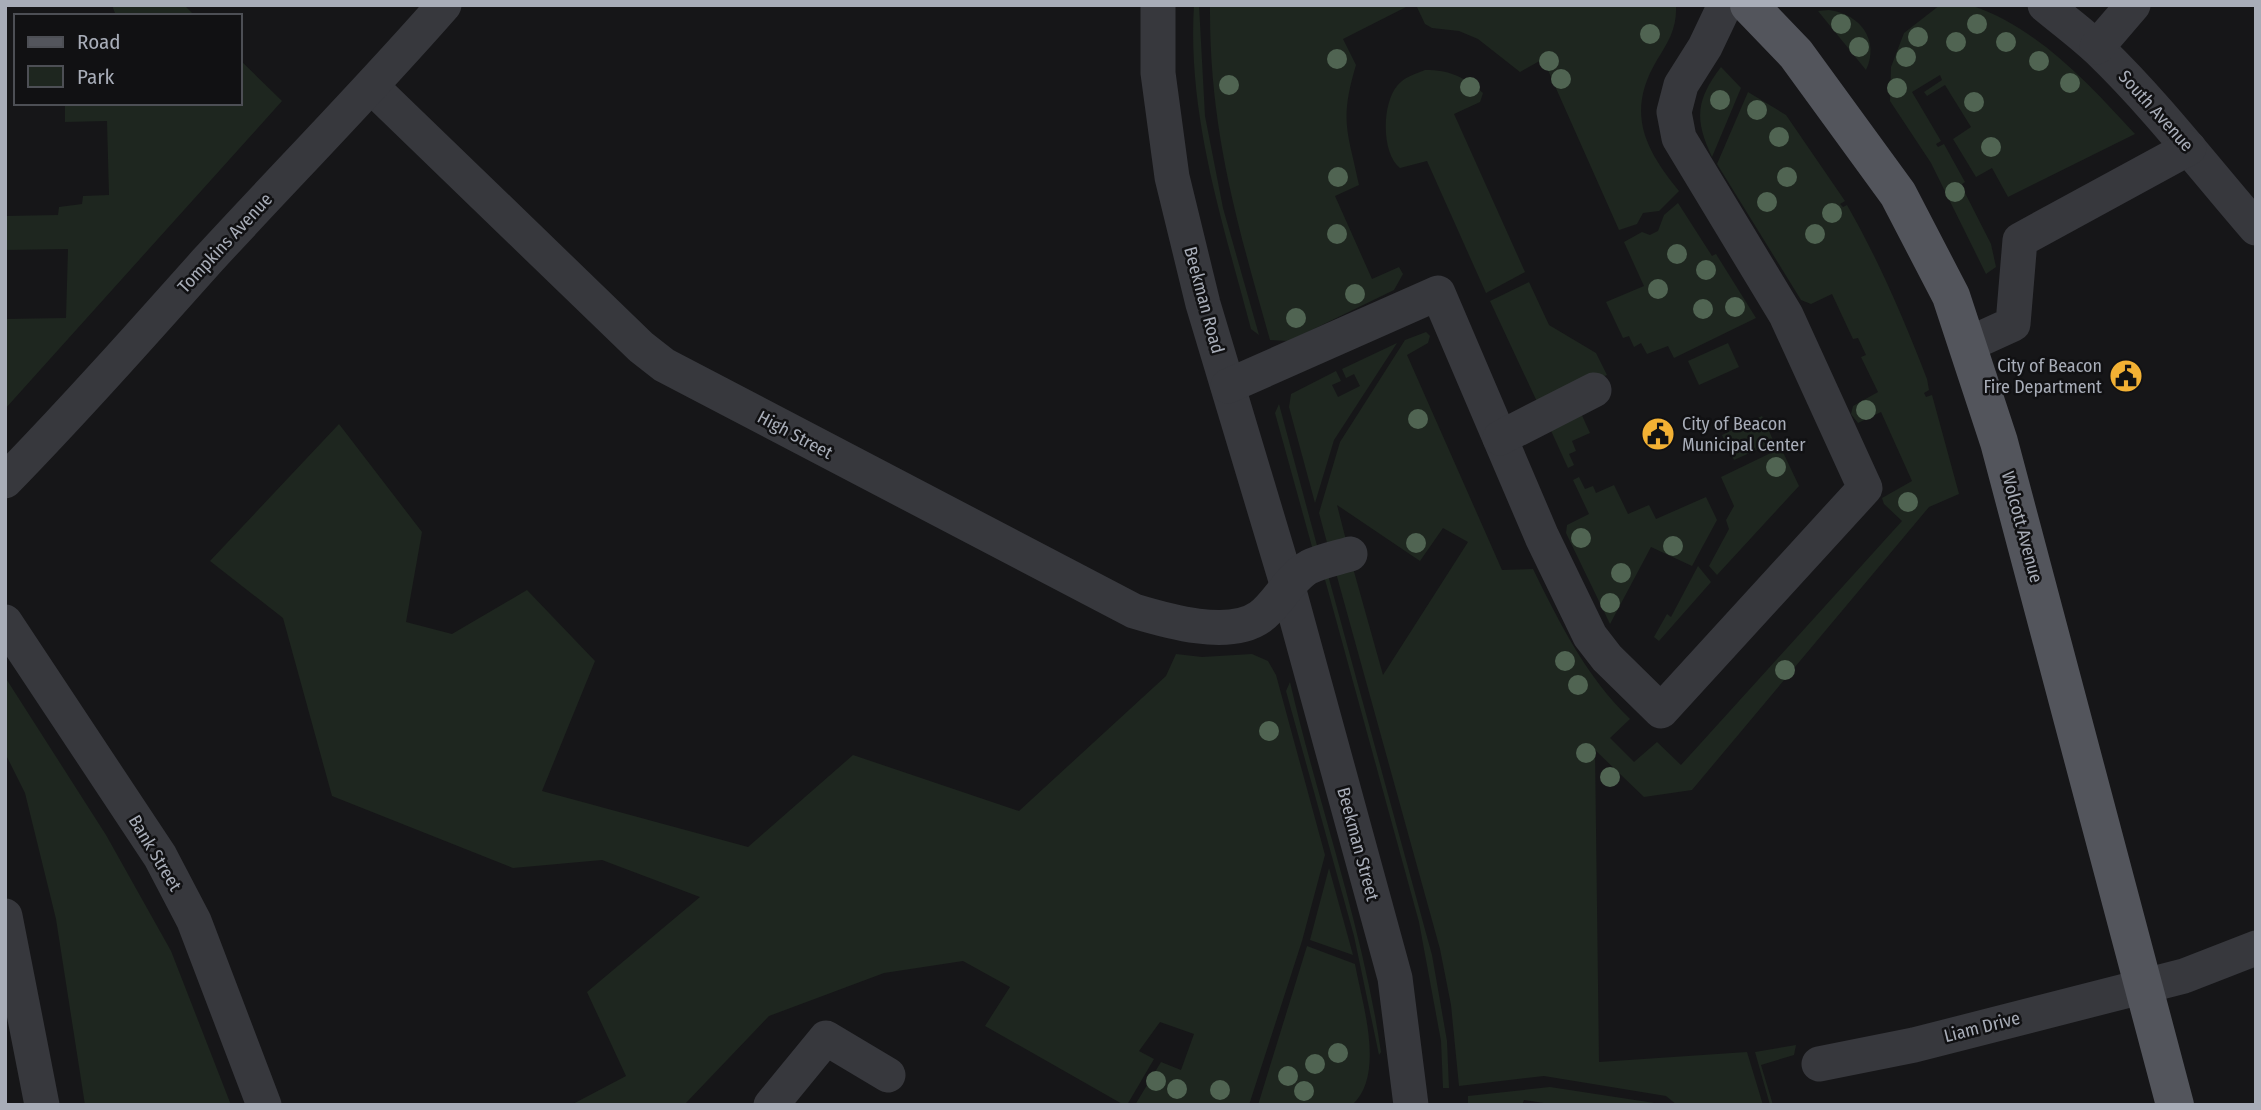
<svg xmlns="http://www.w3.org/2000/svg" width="2261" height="1110" viewBox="0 0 2261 1110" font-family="'Fira Sans Condensed',sans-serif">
<rect width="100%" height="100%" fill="#161618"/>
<!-- green -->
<g fill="#1e261f">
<path d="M112 5H184L195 16H116Z"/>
<path d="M1194 5H1199L1205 116 1223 208 1259 335 1251 329C1223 223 1187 116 1194 5Z"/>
<path d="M1210 5H1410L1343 39 1356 65C1339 122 1348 131 1359 185L1335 196 1372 279 1399 267 1403 274 1394 290 1289 341 1270 340C1237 223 1209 129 1210 5Z"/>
<path d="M1416 5H1676C1677 28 1669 41 1657 60 1626 112 1644 148 1679 191L1659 211 1643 213 1637 224 1619 230 1543 59 1520 72 1478 39 1459 31 1432 28 1425 24Z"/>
<path d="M1940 5C1950 5 1964 3 1973 6 2038 28 2090 85 2135 134L2008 197 1992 168 1976 177 1953 139 1971 127 1945 85 1927 96 1924 92 1942 80 1940 75 1912 92 1941 141 1936 144 1938 147 1944 144 1965 182 1961 185 1991 244 1996 267 1986 274 1931 163 1890 101 1891 67 1904 33Z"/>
<path d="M1829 10C1860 14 1880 40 1866 70L1818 11Z"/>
<path d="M240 60 282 101 5 409V319L66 318 68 249 5 250V216L58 215 59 207 82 204 83 196 109 195 107 121 65 122V103H240Z"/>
<path d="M1721 67 1741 88 1712 157C1694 119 1696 100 1721 67Z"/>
<path d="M1425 70C1450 70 1464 77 1483 93L1480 102 1454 114 1525 272 1486 293 1427 161 1400 168C1381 153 1382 104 1397 86 1404 77 1415 74 1425 70Z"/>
<path d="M1748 92 1786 115 1845 201 1840 204 1843 207 1847 205C1879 261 1904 319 1927 379L1929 390 1924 393 1926 397 1932 395 1959 494 1929 507 1692 790 1644 797 1595 750 1599 1062 1747 1052 1763 1105H1677L1666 1096 1544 1076 1459 1086 1451 1005 1440 949 1336 573 1353 568 1383 675 1468 542 1443 528 1420 561 1337 505 1347 544 1329 550 1319 513 1340 442 1405 340 1426 332 1430 336 1428 343 1407 355 1502 570 1533 569C1560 624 1586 676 1630 719L1610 738 1634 762 1657 742 1681 765 1902 521 1884 504 1882 498 1912 481 1881 412 1858 423 1851 414 1853 406 1878 392 1861 357 1866 355 1858 338 1853 339 1832 294 1811 304 1801 300 1717 164Z"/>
<path d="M1678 203 1712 256 1716 254 1756 318 1674 358 1668 346 1647 354 1641 343 1634 347 1629 336 1623 338 1606 302 1644 286 1624 242 1642 232 1650 235 1658 231 1664 215Z"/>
<path d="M1529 282 1549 325 1596 353 1607 375 1539 406 1490 301Z"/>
<path d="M1397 343 1334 440 1315 503 1289 407 1291 394 1336 371 1341 381 1332 385 1338 397 1360 386 1354 374 1346 378 1342 369Z"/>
<path d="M1728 343 1739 367 1699 385 1688 361Z"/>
<path d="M1279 404 1319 553 1314 554 1275 413Z"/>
<path d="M1579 409 1590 433 1572 441 1576 451 1569 454 1574 465 1568 468 1548 424Z"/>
<path d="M1762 416 1774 442 1734 460 1722 435Z"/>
<path d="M339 424 422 532 406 622 452 634 527 590 595 661 542 791 748 847 853 755 1019 811 1166 676 1176 654 1202 657 1252 654 1268 661 1276 675 1325 855 1302 941 1249 1105H1135L1161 1062 1181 1070 1194 1034 1160 1022 1139 1051 1154 1059 1127 1105H1124L985 1026 1010 987 963 961 884 973 769 1016 684 1105H571L626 1076 587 992 700 897 602 860 513 868 332 796 283 618 210 561Z"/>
<path d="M1781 448 1799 486 1717 575 1709 566 1729 529 1726 520 1734 506 1721 477Z"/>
<path d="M1579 477 1585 489 1593 486 1596 493 1614 485 1628 514 1649 505 1656 519 1706 497 1717 520 1692 566 1651 547 1610 624 1566 533 1567 525 1589 514 1573 480Z"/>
<path d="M1698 566 1711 582 1659 641 1654 637 1667 614 1671 617Z"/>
<path d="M1328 575 1432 955 1447 1041 1449 1088H1443L1441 1041 1419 922 1324 576Z"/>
<path d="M5 677 106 835 171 951 231 1105H85L56 919 25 793 5 753Z"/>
<path d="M1290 682C1319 807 1362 924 1381 1052L1379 1055 1354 936 1286 691Z"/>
<path d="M1329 868 1353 955 1310 940Z"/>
<path d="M1307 946 1355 964C1362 1003 1386 1075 1352 1105H1258Z"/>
<path d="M1796 1045 1794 1055 1761 1065 1773 1105H1770L1755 1052Z"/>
<path d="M1550 1087 1661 1104V1105H1557L1524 1100 1522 1105H1468V1096Z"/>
</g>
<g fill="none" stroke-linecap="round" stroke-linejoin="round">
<!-- minor -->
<g stroke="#37383d" stroke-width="35">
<path d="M1158 5V73L1172 177 1203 304 1288 587 1395 978 1411 1105"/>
<path d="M2045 5C2063 20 2082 34 2099 50 2156 105 2204 168 2256 228"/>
<path d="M2097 47 2133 5"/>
<path d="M372 87 641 347 664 365 1134 611C1167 621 1229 639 1260 617 1278 604 1289 578 1309 567 1321 561 1337 558 1350 554"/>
<path d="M1967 345 2013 324 2020 240 2189 148"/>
<path d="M1228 386 1438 293 1542 537 1590 636 1607 658 1661 711 1865 488 1786 315 1679 138 1674 112 1681 85 1705 47 1725 5"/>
<path d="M1500 438 1594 390"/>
<path d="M5 481C74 410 140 336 206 262 285 176 367 93 444 5"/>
<path d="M5 622 160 856 194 921 264 1105"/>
<path d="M5 916 42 1105"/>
<path d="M1819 1064 1914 1045 2184 976 2256 948"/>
<path d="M771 1105 826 1038 888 1075"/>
</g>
<!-- major -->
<path stroke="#53555c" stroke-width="38" d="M1749 5 1796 54 1898 194 1951 296 1999 442 2175 1105"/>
</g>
<!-- trees -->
<g fill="#506452">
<circle cx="1841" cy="24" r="10"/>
<circle cx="1977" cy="24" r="10"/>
<circle cx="1650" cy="34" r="10"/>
<circle cx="1918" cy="37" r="10"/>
<circle cx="1956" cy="42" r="10"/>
<circle cx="2006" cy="42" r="10"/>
<circle cx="1859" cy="47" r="10"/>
<circle cx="1906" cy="57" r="10"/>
<circle cx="1337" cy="59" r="10"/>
<circle cx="1549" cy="61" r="10"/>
<circle cx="2039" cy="61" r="10"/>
<circle cx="1561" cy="79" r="10"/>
<circle cx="2070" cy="83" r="10"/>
<circle cx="1229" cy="85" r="10"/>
<circle cx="1470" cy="87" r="10"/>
<circle cx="1897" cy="88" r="10"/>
<circle cx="1720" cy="100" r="10"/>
<circle cx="1974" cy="102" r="10"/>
<circle cx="1757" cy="110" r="10"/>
<circle cx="1779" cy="137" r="10"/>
<circle cx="1991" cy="147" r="10"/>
<circle cx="1338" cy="177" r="10"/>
<circle cx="1787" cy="177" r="10"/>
<circle cx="1955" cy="192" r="10"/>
<circle cx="1767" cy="202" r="10"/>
<circle cx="1832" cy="213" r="10"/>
<circle cx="1337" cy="234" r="10"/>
<circle cx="1815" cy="234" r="10"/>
<circle cx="1677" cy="254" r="10"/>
<circle cx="1706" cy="270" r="10"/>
<circle cx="1658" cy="289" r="10"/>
<circle cx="1355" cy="294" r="10"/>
<circle cx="1735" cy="307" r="10"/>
<circle cx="1703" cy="309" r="10"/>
<circle cx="1296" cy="318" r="10"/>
<circle cx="1866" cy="410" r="10"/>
<circle cx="1418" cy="419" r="10"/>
<circle cx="1776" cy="467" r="10"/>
<circle cx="1908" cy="502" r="10"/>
<circle cx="1581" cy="538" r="10"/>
<circle cx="1416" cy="543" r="10"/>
<circle cx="1673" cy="546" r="10"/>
<circle cx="1621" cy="573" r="10"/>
<circle cx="1610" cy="603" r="10"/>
<circle cx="1565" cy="661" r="10"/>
<circle cx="1785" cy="670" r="10"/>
<circle cx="1578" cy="685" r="10"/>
<circle cx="1269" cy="731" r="10"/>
<circle cx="1586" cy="753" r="10"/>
<circle cx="1610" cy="777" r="10"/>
<circle cx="1338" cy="1053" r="10"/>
<circle cx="1315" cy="1064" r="10"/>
<circle cx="1288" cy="1076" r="10"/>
<circle cx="1156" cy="1081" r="10"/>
<circle cx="1177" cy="1089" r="10"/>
<circle cx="1220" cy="1090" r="10"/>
<circle cx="1304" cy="1091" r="10"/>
</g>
<!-- icons -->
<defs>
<symbol id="civic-disc" viewBox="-11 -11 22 22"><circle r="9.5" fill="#f2b134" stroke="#111113"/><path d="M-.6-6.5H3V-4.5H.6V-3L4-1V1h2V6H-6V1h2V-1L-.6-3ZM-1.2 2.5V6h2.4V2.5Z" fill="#111"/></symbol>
</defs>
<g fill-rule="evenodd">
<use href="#civic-disc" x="2107" y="357" width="38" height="38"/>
<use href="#civic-disc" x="1639" y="415" width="38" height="38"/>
</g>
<g text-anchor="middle" stroke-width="5" stroke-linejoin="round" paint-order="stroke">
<!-- street labels -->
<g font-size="18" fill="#a8adb8" stroke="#111113">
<text transform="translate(2156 111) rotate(48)" y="6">South Avenue</text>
<text transform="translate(225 243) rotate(-47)" y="6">Tompkins Avenue</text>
<text transform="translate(1204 300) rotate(75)" y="6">Beekman Road</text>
<text transform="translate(795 435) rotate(28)" y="6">High Street</text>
<text transform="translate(2022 527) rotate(75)" y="6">Wolcott Avenue</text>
<text transform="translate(1358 844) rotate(75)" y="6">Beekman Street</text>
<text transform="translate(155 853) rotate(59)" y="6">Bank Street</text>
<text transform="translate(1982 1027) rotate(-14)" y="6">Liam Drive</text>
</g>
<!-- poi labels -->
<g font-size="18" fill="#a8adb8" stroke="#111113" text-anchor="end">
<text x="2102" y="372">City of Beacon<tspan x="2102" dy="21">Fire Department</tspan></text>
<text x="1682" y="430" text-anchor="start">City of Beacon<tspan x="1682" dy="21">Municipal Center</tspan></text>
</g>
</g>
<!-- border -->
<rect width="2261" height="1110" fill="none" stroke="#a8adb8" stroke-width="14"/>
<!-- legend -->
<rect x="14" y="14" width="228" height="91" fill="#111113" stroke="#4d4f55" stroke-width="2"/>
<rect x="28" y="37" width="35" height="10" fill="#53555c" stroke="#4d4f55" stroke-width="2"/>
<text x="77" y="49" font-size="21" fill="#a8adb8">Road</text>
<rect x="28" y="66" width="35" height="21" fill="#1e261f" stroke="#4d4f55" stroke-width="2"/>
<text x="77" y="84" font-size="21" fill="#a8adb8">Park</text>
</svg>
